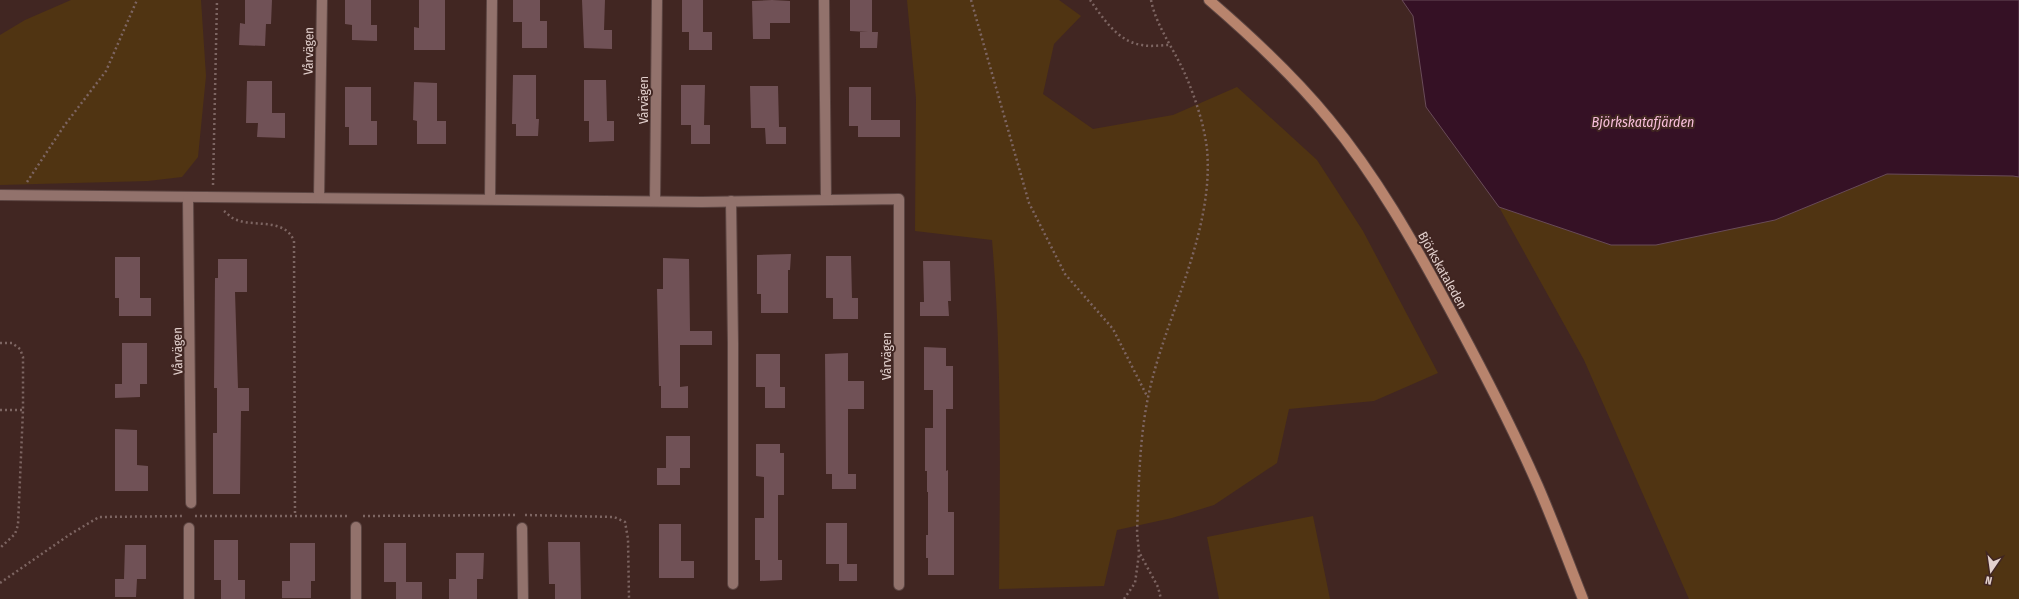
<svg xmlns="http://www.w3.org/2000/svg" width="2019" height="599" viewBox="0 0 2019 599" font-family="'Fira Sans Condensed',sans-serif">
<rect width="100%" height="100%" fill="#412622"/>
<!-- green -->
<g fill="#503412">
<path d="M71 0H201L206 76 198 157 182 177 148 181 0 185V35L25 20Z"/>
<path d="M907 0H1059L1081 16 1054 44 1043 94 1093 129 1173 115 1237 87 1317 160 1363 231 1438 373 1374 401 1289 409 1277 463 1214 505 1172 518 1117 530 1104 586 999 589C1000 473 1002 356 992 240L915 231 916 98Z"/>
<path d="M1887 174 2013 176 2019 177V599H1689L1584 360 1499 207 1611 245 1775 220Z"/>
<path d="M1313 516 1330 599H1219L1207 537Z"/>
</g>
<!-- water -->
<path fill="#351125" stroke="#694b58" d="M1402 0H2019V177L2013 176 1887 174 1775 220 1656 245H1611L1499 207 1426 107 1413 16Z"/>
<!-- building -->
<g fill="#705156">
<path d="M245 0H272L271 24H266L265 46 239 45 240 23 245 24Z"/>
<path d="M345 0H371V25H377V41L352 40V25L345 24Z"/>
<path d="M419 0H445V50H414V27L419 28Z"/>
<path d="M513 0H540V21H547V48H522V22H513Z"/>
<path d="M582 0H605L604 30H612V49L584 48Z"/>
<path d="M682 0H703V32H712V50H689V32H682Z"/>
<path d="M772 0 790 1V23H770V39H753L752 1Z"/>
<path d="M850 0H872V32H878L877 48H860V32H868L850 31Z"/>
<path d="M513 75H536V119H539L538 136H516V124H512Z"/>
<path d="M584 80H606L607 121H614V141L589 142V121H584Z"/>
<path d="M247 81H272V113H285V138L257 137 258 123H246Z"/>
<path d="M414 82 437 83V121H446V144H417V121L413 120Z"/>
<path d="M681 85H705L704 125H710V144H691V125H681Z"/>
<path d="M750 86H778L779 127H786V144H766L765 128H751Z"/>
<path d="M345 87H371V121H377V145H349V127H345Z"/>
<path d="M849 87H871V120H900V137H858V126H849Z"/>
<path d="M791 254 790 270H788V313H761V294H757V255Z"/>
<path d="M826 256H851L852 298H858V319H833V298H826Z"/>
<path d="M115 257H140V298H151V316H119V298H115Z"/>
<path d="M663 258 689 259 690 331H712V345H680V387L688 386V408H661V386H659L657 289H663Z"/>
<path d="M218 259H247V292H235L238 388H249V411H241L240 494H213V433H217V388H214L215 278H218Z"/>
<path d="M923 261H950L951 301H948L949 316H920V302H924Z"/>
<path d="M122 343H147V384H140V397L115 398V384H122Z"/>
<path d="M924 347 946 348V366H953V409H946V471L948 470V512H954V575H928V558H926V535H928V492H927V471H925V428H933V390H924Z"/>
<path d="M848 353V381H864V409H848V474H856V489H832V474H826L825 354Z"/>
<path d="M756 354H780V387H785V408H765V387H756Z"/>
<path d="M115 429 137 430V465L148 466V491H115Z"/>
<path d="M666 436H690V468H680V485H657V468H666Z"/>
<path d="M756 444H780V453H784V495H778V560H782V580L760 581V560H755V518H764V477L756 476Z"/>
<rect x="826" y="523" width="21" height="41"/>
<path d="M659 524H681V561H694V578H659Z"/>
<path d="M214 540H238V580H245V599H221V580H214Z"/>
<path d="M548 542H580L581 599H555V584H549Z"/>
<path d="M290 543H315V581H311V598H282V581H290Z"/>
<path d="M384 543H406V582H403H422V599H396V582H384Z"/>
<path d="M125 545H146V579H137L136 597H115V579H124Z"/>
<path d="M456 553H484L483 579H477V599H449V579H456Z"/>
<rect x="839" y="564" width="18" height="17"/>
</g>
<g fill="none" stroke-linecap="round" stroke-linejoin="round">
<defs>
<g id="minor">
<path d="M824 0 826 200"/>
<path d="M0 195 702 202 899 199V585"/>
<path d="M188 198 191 503"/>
<path d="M319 198 322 0"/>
<path d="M490 199 492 0"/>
<path d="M655 201 657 0"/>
<path d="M731 201 733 343V584"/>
<path d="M522 528 523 599"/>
<path d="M189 599V528"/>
<path d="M356 599V527"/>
</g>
<path id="major" d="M1209 0C1252 37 1293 75 1329 119 1376 176 1413 241 1448 306 1480 365 1511 424 1538 486 1554 523 1568 561 1583 599"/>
</defs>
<!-- minor casing -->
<use href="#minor" stroke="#5c4542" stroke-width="12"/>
<!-- major casing -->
<use href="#major" stroke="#5c4542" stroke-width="12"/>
<!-- path -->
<g stroke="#7d6562" stroke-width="2.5" stroke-dasharray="2 3" stroke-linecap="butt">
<path d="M971 0 1029 203 1065 274 1113 329 1147 396"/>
<path d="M1090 0C1103 18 1118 42 1142 45 1151 47 1161 45 1170 45"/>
<path d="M1151 0C1156 26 1174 49 1185 74 1195 97 1204 124 1207 149 1214 227 1171 306 1152 380 1139 430 1139 482 1137 533L1139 552 1158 587 1161 599"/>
<path d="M27 182 64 126 106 71 137 0"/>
<path d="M213 185 217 0"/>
<path d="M224 211C228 214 232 219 237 220 256 227 285 218 294 241L295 516"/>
<path d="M0 343H12L20 349 23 357V410L18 525 15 534 0 548"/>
<path d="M0 410H23"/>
<path d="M525 515 614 517 625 522 628 539 629 599"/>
<path d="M195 516H348"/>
<path d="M363 516 518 515"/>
<path d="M0 583 69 535 99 517 184 516"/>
<path d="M1124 599 1135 583 1139 554"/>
</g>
<!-- minor -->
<use href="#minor" stroke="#92726c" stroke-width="10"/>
<!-- major -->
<use href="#major" stroke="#b8846d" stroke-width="10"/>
</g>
<g text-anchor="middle" stroke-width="4" stroke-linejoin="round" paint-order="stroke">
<!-- street labels -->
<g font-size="13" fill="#e3d1ce" stroke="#412622">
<text transform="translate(308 51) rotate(-89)" y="5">Vårvägen</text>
<text transform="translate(643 100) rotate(-90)" y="5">Vårvägen</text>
<text transform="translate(1443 270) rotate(61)" y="5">Björkskataleden</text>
<text transform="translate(177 351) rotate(-91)" y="5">Vårvägen</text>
<text transform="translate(886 356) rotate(-90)" y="5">Vårvägen</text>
</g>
<!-- water labels -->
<g font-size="14" font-style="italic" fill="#f9bfdb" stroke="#412622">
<text x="1643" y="127">Björkskatafjärden</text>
</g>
</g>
<!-- north arrow -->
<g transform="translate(1991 571) rotate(193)" stroke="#412622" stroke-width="3" paint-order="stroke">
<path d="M0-3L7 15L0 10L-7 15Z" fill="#e3d1ce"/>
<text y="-6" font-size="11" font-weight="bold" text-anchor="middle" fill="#e3d1ce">N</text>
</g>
</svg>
